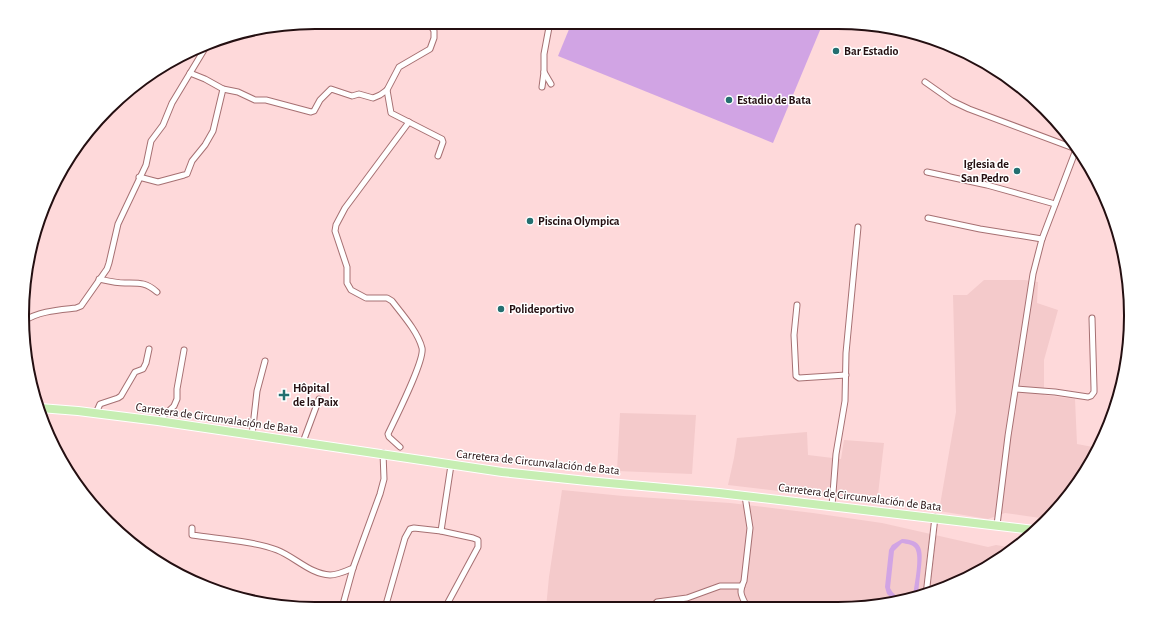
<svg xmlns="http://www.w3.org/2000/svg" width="1153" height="631" viewBox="0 0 1153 631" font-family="'Alegreya Sans',sans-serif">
<rect width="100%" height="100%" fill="#fed9da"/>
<!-- built -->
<g fill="#f4cacb">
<path d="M984 280H1025L1038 282 1037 303 1058 310 1044 360V395L1075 399 1077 444 1098 448 1092 462 1058 509 1047 519 1005 513 988 519 939 511 956 412 953 295H967Z"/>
<path d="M620 413 696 415 692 474 617 471Z"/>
<path d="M807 432 808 455 841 459 844 440 884 443 877 503 728 485 734 458 737 438Z"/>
<path d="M562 490 623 496 730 503 813 513 882 523 988 547 996 545 1014 548 1000 560 932 593 876 607 546 608 549 577Z"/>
</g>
<!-- green -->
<g fill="#d1a4e4" fill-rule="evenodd">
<path d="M572 22 823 23 773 143 558 56Z"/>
<path d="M902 539C922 540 923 549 921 567 920 576 919 584 918 593L915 597 896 602 887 594 885 587 889 550 892 545ZM902 543C907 544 911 544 914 547 921 553 915 581 914 590 907 601 895 599 890 588L894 551Z"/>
</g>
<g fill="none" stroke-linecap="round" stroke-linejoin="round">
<defs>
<g id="street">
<path d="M544 72 551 84"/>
<path d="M190 73 205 79 223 89 238 92 255 100H266L311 112 314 111 320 100 331 89 352 96 359 94 373 98 380 95 387 90 399 67 430 49 434 38V31L429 22"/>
<path d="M925 82 952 101 969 109 1076 149"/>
<path d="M542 87 544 72V54L550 22"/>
<path d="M387 90 391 113 442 139 443 142 438 156"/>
<path d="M927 172 987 185 1055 204"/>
<path d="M139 177 158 182 184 175 187 174 192 161 205 145 213 131 223 89"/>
<path d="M928 218 980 229 1042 239"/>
<path d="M99 279C108 281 116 283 125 283 139 283 146 282 157 292"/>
<path d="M797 305 794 335 796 376 799 378 846 375"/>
<path d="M24 321C39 311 59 310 76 308L81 306 107 269 109 263 118 224 146 165 151 141 163 125 172 103 207 45"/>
<path d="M1016 389 1055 392 1088 397 1091 396 1094 392V388L1092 318"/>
<path d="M96 413 100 404 118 398 121 396 135 372 143 369 146 363 149 349"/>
<path d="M158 421 174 406 177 399V389L184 350"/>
<path d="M252 435 257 391 265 361"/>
<path d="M303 442 319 399"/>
<path d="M400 447 389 437 388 434C395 419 425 360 422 348 418 332 402 314 392 301L387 298H366L351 290 347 283V267L335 231 336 225 345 208 409 122"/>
<path d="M745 496 750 528 744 581C738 593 742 596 747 607"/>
<path d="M832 506 836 454 845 401 846 353 858 227"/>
<path d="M997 525 1008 436 1033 274 1042 239 1077 147"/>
<path d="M192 528V535C218 539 253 541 277 550 295 557 310 574 330 575 338 575 346 571 353 568"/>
<path d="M441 531 451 465"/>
<path d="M926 595 935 517"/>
<path d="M652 607 657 602 687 598 720 586H742"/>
<path d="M342 608 353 568 380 494 384 479 383 453"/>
<path d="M385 608 405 538 410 529 414 528 441 531 473 538 478 540V547L445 608"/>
</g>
<path id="primary" d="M40 408 78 411 158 421 502 472 587 481 719 493 1034 530"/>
</defs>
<!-- street casing -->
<use href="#street" stroke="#a67072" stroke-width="7"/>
<!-- primary casing -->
<use href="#primary" stroke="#fff" stroke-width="10"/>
<!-- street -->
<use href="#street" stroke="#fff" stroke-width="5"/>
<!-- primary -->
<use href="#primary" stroke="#c7eeb3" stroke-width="8"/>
</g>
<!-- markers -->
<g fill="#246f70" stroke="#fff" stroke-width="1.5">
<circle cx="836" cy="51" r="4"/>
<circle cx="729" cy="100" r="4"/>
<circle cx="1017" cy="171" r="4"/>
<circle cx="530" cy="221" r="4"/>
<circle cx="501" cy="309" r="4"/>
<path d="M282 389h4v4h4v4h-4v4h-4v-4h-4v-4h4z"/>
</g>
<g text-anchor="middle" stroke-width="3" stroke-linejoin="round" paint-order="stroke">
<!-- poi labels -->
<g font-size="12" font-weight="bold" fill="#240f11" stroke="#fff" text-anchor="start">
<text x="844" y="55">Bar Estadio</text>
<text x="737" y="104">Estadio de Bata</text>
<text x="1009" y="168" text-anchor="end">Iglesia de<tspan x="1009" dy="14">San Pedro</tspan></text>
<text x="538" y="225">Piscina Olympica</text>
<text x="509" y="313">Polideportivo</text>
<text x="293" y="392">Hôpital<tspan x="293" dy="14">de la Paix</tspan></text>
</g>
<!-- street labels -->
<g font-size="12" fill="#240f11" stroke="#fff">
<text transform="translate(217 418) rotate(8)" y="4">Carretera de Circunvalación de Bata</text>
<text transform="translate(538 462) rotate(6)" y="4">Carretera de Circunvalación de Bata</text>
<text transform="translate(860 497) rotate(7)" y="4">Carretera de Circunvalación de Bata</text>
</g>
</g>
<!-- crop -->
<path d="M0 0H1153V631H0ZM315 29H838A286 286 0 0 1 1124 315V316A286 286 0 0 1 838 602H315A286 286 0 0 1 29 316V315A286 286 0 0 1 315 29Z" fill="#fff" fill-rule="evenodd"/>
<path fill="none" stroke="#240f11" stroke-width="2" d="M315 29H838A286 286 0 0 1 1124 315V316A286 286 0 0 1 838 602H315A286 286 0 0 1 29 316V315A286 286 0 0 1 315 29Z"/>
</svg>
